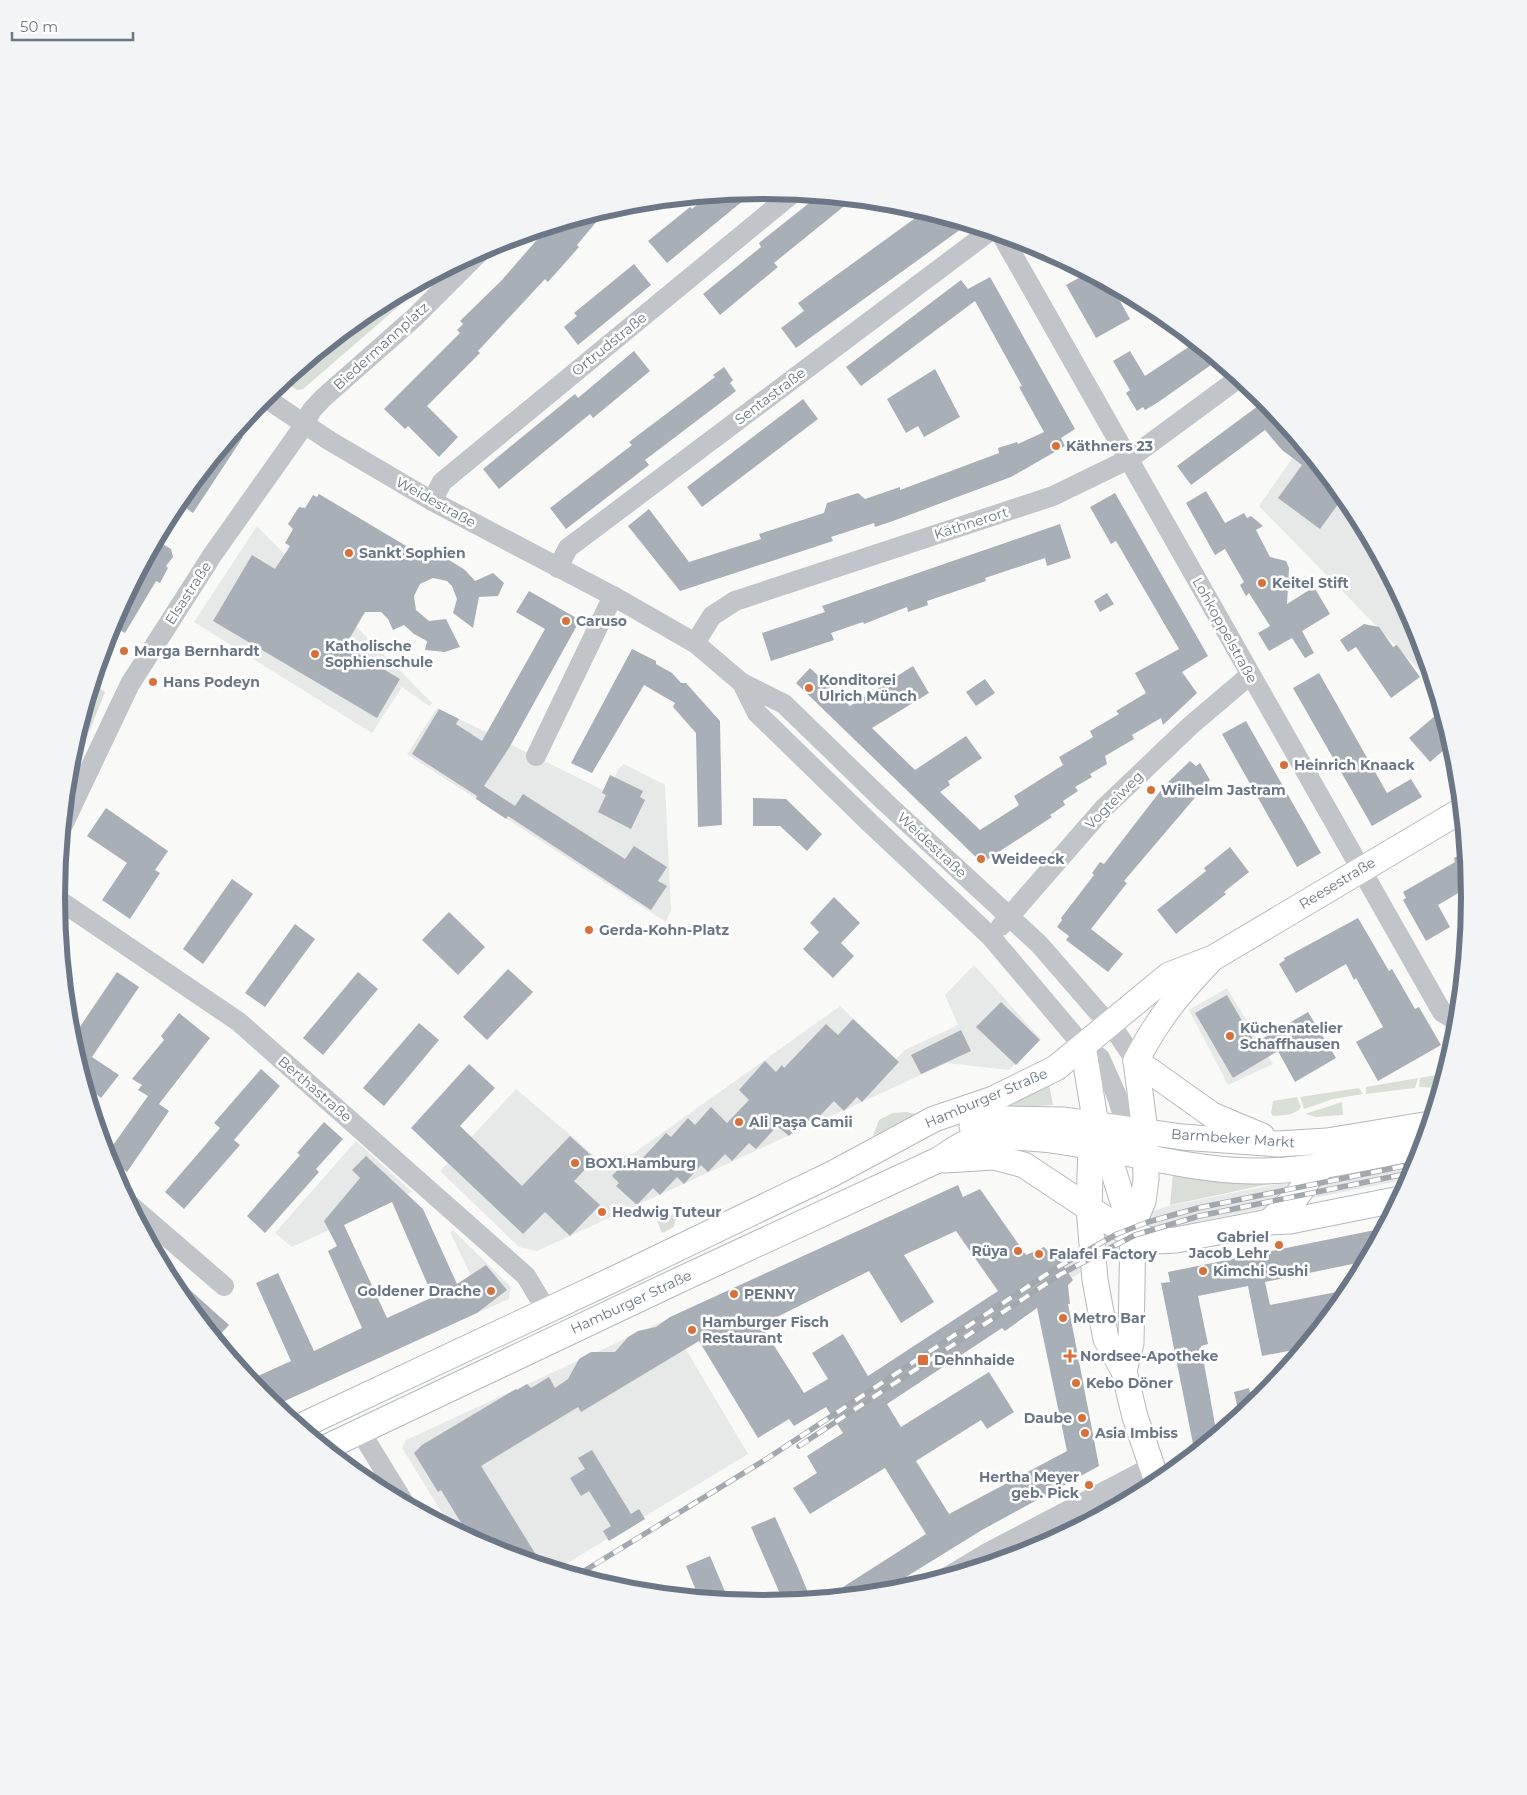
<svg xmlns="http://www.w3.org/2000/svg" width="1527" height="1795" viewBox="0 0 1527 1795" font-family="Montserrat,sans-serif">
<rect width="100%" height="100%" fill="#f9faf8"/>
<!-- built -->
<g fill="#e7e9e8">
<path d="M1302 444 1352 505 1417 627 1433 681 1432 683 1259 506Z"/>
<path d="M257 526 432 703 429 706 402 687 372 733 194 622Z"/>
<path d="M437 708 607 792 619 768 624 764 665 785 671 910 666 922 407 754Z"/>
<path d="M974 965 1041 1039 1009 1070 947 1063 537 1251 519 1247 440 1171 516 1089 603 1163 634 1153 840 1006 896 1059 905 1050 958 1025 945 995Z"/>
<path d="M1227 988 1273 1064 1228 1085 1189 1010Z"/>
<path d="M356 1141 412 1192 292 1247 275 1233Z"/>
<path d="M1421 1155 1412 1178 1197 1222 1163 1232 1114 1254 1071 1278 1059 1259 1134 1218 1168 1206Z"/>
<path d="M453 1230 511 1287 509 1299 477 1313 466 1279 471 1276 450 1232Z"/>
<path d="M668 1319 748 1454 556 1570 493 1551 452 1529 402 1448 406 1440Z"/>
</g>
<!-- green -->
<g fill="#d9ded7">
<path d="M435 275 303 389 297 390 283 381 371 309Z"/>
<path d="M93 684 105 692 73 772 69 769 70 759Z"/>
<path d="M1446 1073 1441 1088 1419 1087 1420 1078Z"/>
<path d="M1418 1078 1415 1088 1366 1094V1087Z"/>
<path d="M1049 1084 1053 1105 1005 1108 1002 1105Z"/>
<path d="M1359 1088 1363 1094 1333 1099 1304 1109 1300 1097Z"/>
<path d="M1297 1097 1301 1107C1295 1116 1283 1115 1273 1116L1271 1113 1273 1101Z"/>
<path d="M1342 1102 1343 1115 1316 1117 1305 1114Z"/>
<path d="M907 1112 916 1114 873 1136 879 1120 893 1113Z"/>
<path d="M1173 1172 1303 1177 1170 1205Z"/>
<path d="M677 1213 674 1227 662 1233 657 1221Z"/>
</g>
<!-- building -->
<g fill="#a9afb6" fill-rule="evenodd">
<path d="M755 191 667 263 648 241 690 207 692 209 708 196Z"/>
<path d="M818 196 853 199 774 263 778 267 720 315 703 294 761 247 759 243Z"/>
<path d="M607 209 577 245 579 247 548 282 545 279 478 351 480 353 427 406 458 437 439 457 408 426 405 429 384 409 460 333 457 330 463 324 460 321 502 280 548 227Z"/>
<path d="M925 211 968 224 796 348 781 328 804 311 798 303Z"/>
<path d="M634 264 651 285 578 345 564 327 577 316 574 313Z"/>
<path d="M1088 273 1111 285 1130 319 1096 338 1066 285Z"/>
<path d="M990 277 1075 429 1061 438 1065 446 1011 477 893 521 875 527 874 523 831 537 833 541 680 591 628 526 649 509 689 562 761 539 759 534 824 513 827 503 858 493 865 499 900 487V490L999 453 998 448 1017 442 1018 444 1044 432 1019 387 1022 386 975 301 861 386 846 367 961 280 968 289Z"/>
<path d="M1196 342 1218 360 1157 403 1145 410 1143 407 1137 411 1126 393 1130 390 1113 361 1130 351 1145 376Z"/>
<path d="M634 351 650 371 593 418 590 414 499 489 483 469 575 394 578 398Z"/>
<path d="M724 367 733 380 730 383 736 391 645 460 649 465 566 529 550 508 632 445 629 442 715 377 713 375Z"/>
<path d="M935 369 960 417 924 437 918 426 906 433 887 399Z"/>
<path d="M803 399 818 419 702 507 687 487Z"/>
<path d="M1266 400 1280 418 1275 422 1290 439 1309 455 1310 454 1344 496 1320 529 1278 498 1302 465 1282 450 1265 430 1191 485 1177 466Z"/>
<path d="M236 431 243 437 193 513 177 502Z"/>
<path d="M1206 491 1225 523 1244 513 1247 518 1251 516 1263 526 1256 530 1270 557 1286 561 1289 568 1287 604 1314 587 1330 614 1302 631 1314 653 1305 658 1292 638 1269 651 1258 633 1270 626 1249 593 1246 596 1240 585 1244 582 1225 549 1215 555 1186 503Z"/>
<path d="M1115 493 1208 656 1182 672 1197 693 1163 725 1161 718 1132 735 1134 739 1105 756 1107 764 1090 774 1092 777 1075 787 1078 791 1063 801 1065 805 1050 815 1052 817 982 863 796 683 810 668 850 706 913 666 929 693 872 728 915 770 966 736 982 758 948 781 950 785 940 792 980 830 1019 805 1014 796 1063 765 1059 757 1093 737 1090 731 1119 714 1116 711 1146 693 1135 673 1179 649 1116 541 1111 544 1090 507Z"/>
<path d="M319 494 428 559 449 560 465 570 475 581 493 573 504 583 498 596 479 597 473 628 453 613 457 599 452 586 447 581 433 578 420 584 414 596 416 610 429 621 446 619 460 647 445 652 425 650 427 641 414 634 404 625 393 630 388 619 381 612H365L345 646 400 679 377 718 213 621 252 555 275 569 290 546 285 543 293 529 288 524 299 507 305 508 313 495 317 497Z"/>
<path d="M1060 524 1071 558 1047 566 1045 558 985 578 986 581 927 601 928 605 908 612 907 607 864 624 863 622 831 633 834 640 771 661 762 633 825 612 822 606Z"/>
<path d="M156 540 171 549 173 557 166 566 168 568 160 583 156 581 125 633 111 625Z"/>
<path d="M529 591 580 620 509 748 484 786 515 806 523 794 625 859 634 846 667 867 658 881 667 886 651 910 508 816 506 819 476 799 477 796 412 754 439 709 459 719 456 724 482 741 545 629 516 612Z"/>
<path d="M1107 593 1114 604 1100 612 1094 601Z"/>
<path d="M1364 624 1379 627 1393 647 1397 645 1420 677 1391 698 1356 647 1348 652 1340 640Z"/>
<path d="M632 649 656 661V664L672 673 681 683H686L720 721 722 825 698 827 696 733 673 707 675 703 644 685 592 773 571 763Z"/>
<path d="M1319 673 1387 793 1411 779 1422 797 1372 826 1293 688Z"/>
<path d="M985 679 995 693 976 706 966 692Z"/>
<path d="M1442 710 1452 743 1430 762 1409 738Z"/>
<path d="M1246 721 1321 853 1297 867 1222 734Z"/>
<path d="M1190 761 1196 766 1200 763 1210 780 1124 881 1127 883 1091 929 1123 954 1108 972 1066 940 1069 936 1057 927 1062 920 1061 918 1094 875 1092 873 1100 862 1104 864 1165 785Z"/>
<path d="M610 775 643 791 640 797 645 800 631 829 598 812 606 795 602 793Z"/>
<path d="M753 798 786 799 822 834 807 851 780 826H753Z"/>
<path d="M106 808 168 851 155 870 160 873 130 919 102 900 127 863 87 836Z"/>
<path d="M1230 847 1249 872 1224 892 1226 894 1176 934 1157 910 1206 871 1204 868Z"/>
<path d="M1466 852 1470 891 1460 892 1438 905 1450 927 1426 941 1403 900 1406 898 1403 892 1455 862 1454 858Z"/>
<path d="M232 879 253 894 203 964 183 949Z"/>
<path d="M834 897 860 923 841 943 854 956 833 978 803 949 819 932 810 923Z"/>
<path d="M449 912 485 947 458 975 422 940Z"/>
<path d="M1358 918 1389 971 1392 969 1415 1009 1419 1007 1441 1045 1378 1081 1356 1042 1383 1027 1356 978 1354 980 1346 964 1296 993 1279 964 1285 960 1284 958Z"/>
<path d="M295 924 315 939 265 1007 245 993Z"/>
<path d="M508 969 533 992 487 1040 463 1017Z"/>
<path d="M117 972 139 987 92 1057 119 1075 101 1098 95 1093 90 1101 71 1040Z"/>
<path d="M358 972 378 989 323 1055 303 1038Z"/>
<path d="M1227 995 1255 1043 1308 1012 1336 1058 1295 1082 1278 1051 1233 1078 1195 1013Z"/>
<path d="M1001 1002 1040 1040 1016 1065 976 1027Z"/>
<path d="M179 1013 210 1038 159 1104 169 1111 127 1172 106 1155 148 1096 138 1090 142 1085 132 1079 164 1040 161 1036Z"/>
<path d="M853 1019 899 1062 862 1102 857 1097 844 1111 834 1101 812 1124 806 1118 789 1136 777 1126 756 1149 749 1143 732 1161 725 1154 708 1172 701 1165 684 1184 677 1177 660 1195 653 1188 637 1205 616 1186 619 1183 612 1176 630 1156 638 1163 666 1133 671 1137 688 1118 695 1125 711 1107 727 1123 749 1100 739 1090 765 1061 776 1072 782 1065 784 1068 826 1024 838 1035Z"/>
<path d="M419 1023 439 1040 384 1106 363 1088Z"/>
<path d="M961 1030 971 1051 921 1074 911 1055Z"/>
<path d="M469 1064 495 1088 460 1126 522 1186 570 1136 595 1159 574 1181 600 1205 570 1236 545 1212 523 1234 411 1128Z"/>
<path d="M261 1069 280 1086 234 1140 240 1145 184 1209 165 1192 220 1128 214 1123Z"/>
<path d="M324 1122 343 1139 316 1169 319 1172 265 1233 247 1216 300 1155 297 1153Z"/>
<path d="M366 1156 423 1209 457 1284 486 1265 507 1290 477 1313 274 1406 249 1380 291 1361 256 1283 278 1273 314 1351 362 1328 328 1251 337 1246 324 1221 360 1178 352 1170ZM392 1202 433 1297 387 1318 344 1225Z"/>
<path d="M958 1185 963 1197 980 1189 1026 1255 1044 1247 1056 1259 1057 1256 1073 1280 1068 1285 1070 1304H1068L1099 1466 982 1530 880 1593 849 1596 843 1587 926 1534 885 1468 810 1514 793 1488 817 1473 807 1456 843 1433 826 1407 794 1426 789 1419 758 1438 699 1341 581 1412 578 1407 481 1466 543 1566 493 1551 471 1539 441 1490 438 1492 414 1453 422 1445 516 1389 517 1390 527 1384 531 1388 549 1377 555 1388 568 1379 579 1359 591 1352H615L628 1337 638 1331 656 1327 670 1317ZM956 1231 998 1291 868 1376 843 1334 812 1353 828 1379 804 1393 761 1325 869 1271 901 1323 934 1302 904 1255ZM1037 1308 1067 1451 949 1514 916 1461 981 1420 987 1429 1014 1412 989 1372 901 1427 887 1404 1002 1328 1005 1331Z"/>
<path d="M1385 1228 1367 1261 1265 1282 1270 1305 1352 1289 1304 1348 1262 1356 1248 1286 1198 1296 1208 1344 1201 1346 1217 1436 1195 1454 1161 1283 1170 1282 1168 1272Z"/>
<path d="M171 1273 229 1325 216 1339 175 1290 168 1277Z"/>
<path d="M1272 1387 1263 1398 1240 1417 1234 1392 1249 1388 1250 1392Z"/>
<path d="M592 1450 631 1514 639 1509 645 1519 609 1541 603 1531 611 1526 589 1491 581 1496 570 1478 585 1469 578 1458Z"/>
<path d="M775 1517 798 1568 811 1600 784 1603 751 1527Z"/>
<path d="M710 1556 718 1575 729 1601 699 1598 686 1566Z"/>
</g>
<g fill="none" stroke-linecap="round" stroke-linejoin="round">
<defs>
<g id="major">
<path d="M1083 1046 1096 1125 1091 1145 1089 1208 1095 1280 1106 1339 1124 1371 1135 1417 1158 1484"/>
<path d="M1136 1061 1212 1115 1262 1136"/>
<path d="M1136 1061C1157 1020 1176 997 1208 963"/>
<path d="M972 1126 1008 1119 1065 1120 1182 1137 1278 1144 1327 1141 1430 1124"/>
<path d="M1103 1137 1123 1202 1133 1224"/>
<path d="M945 1160 994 1157 1024 1165 1116 1226 1135 1235 1154 1241 1176 1240 1269 1222 1290 1221 1400 1199"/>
<path d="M1269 1222 1297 1196 1309 1178 1324 1165"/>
<path d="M1124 1371 1131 1343 1133 1224 1143 1201 1146 1179 1145 1131 1136 1061"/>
<path d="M299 1427 612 1280 832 1174 934 1119 993 1099 1056 1068 1169 975 1213 958 1462 810"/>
<path d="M325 1448 675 1282 938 1160C948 1154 960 1144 971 1141 993 1135 1019 1137 1042 1139 1112 1146 1181 1170 1252 1171 1310 1172 1367 1157 1424 1146"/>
</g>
</defs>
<!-- major casing -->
<use href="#major" stroke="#b5b9bd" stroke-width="27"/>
<!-- minor -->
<g stroke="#c1c5c9" stroke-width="20">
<path d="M1001 234 1442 1012 1456 1021"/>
<path d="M264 397 330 441 432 501 613 596 695 643 742 683 784 704 885 802 1039 944 1118 1035 1136 1061"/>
<path d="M432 501 442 482 793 193"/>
<path d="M558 568 568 548 990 231"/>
<path d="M695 643 712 616 735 601 1053 496 1129 459 1239 378"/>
<path d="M742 683 757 713 870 823 991 937 1083 1046 1100 1058 1116 1094 1132 1142"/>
<path d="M536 756 613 596"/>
<path d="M63 825 130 684 213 554 305 424 311 411 323 398 415 317 482 250"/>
<path d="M56 898 239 1022 526 1276 547 1311"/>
<path d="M1001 926 1103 809 1190 726 1250 675"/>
<path d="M129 1204 224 1286"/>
<path d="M360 1431 405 1504"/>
<path d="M947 1577 987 1553 1151 1467"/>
</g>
<!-- major -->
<use href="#major" stroke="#fff" stroke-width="25"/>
<defs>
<g id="rail">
<path d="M799 1446 1061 1274 1135 1235 1199 1216 1415 1172"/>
<path d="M576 1576 768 1458 1056 1268 1117 1234 1148 1222 1198 1208 1418 1163"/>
</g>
</defs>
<!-- rail casing -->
<use href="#rail" stroke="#a3a8af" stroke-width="5.5"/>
<!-- rail -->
<use href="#rail" stroke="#fff" stroke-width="4" stroke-dasharray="11" stroke-linecap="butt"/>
</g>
<!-- markers -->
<g fill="#d6713c" stroke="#fff" stroke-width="2">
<circle cx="1056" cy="446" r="5"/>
<circle cx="349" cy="553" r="5"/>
<circle cx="1262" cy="583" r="5"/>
<circle cx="566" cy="621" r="5"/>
<circle cx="124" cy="651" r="5"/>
<circle cx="315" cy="654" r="5"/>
<circle cx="153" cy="682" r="5"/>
<circle cx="809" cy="688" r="5"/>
<circle cx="1284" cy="765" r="5"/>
<circle cx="1151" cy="790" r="5"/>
<circle cx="981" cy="859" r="5"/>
<circle cx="589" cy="930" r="5"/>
<circle cx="1230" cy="1036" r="5"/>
<circle cx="739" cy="1122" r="5"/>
<circle cx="575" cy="1163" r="5"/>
<circle cx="602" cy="1212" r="5"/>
<circle cx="1279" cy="1245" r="5"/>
<circle cx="1018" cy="1251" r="5"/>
<circle cx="1039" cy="1254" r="5"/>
<circle cx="1203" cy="1271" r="5"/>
<circle cx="491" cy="1291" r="5"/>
<circle cx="734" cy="1294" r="5"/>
<circle cx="1063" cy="1318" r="5"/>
<circle cx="692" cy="1330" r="5"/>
<path d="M1067.5 1348.5h5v5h5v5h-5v5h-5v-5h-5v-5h5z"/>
<rect x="917" y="1354" width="12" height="12" rx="2.5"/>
<circle cx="1076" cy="1383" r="5"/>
<circle cx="1082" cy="1418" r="5"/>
<circle cx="1085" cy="1433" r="5"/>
<circle cx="1089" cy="1485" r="5"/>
</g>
<g text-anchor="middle" stroke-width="5" stroke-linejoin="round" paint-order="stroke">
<!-- street labels -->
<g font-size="14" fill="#6b7786" stroke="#fff">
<text transform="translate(609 344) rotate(-39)" y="5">Ortrudstraße</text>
<text transform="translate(381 346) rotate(-42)" y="5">Biedermannplatz</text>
<text transform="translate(770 396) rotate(-37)" y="5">Sentastraße</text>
<text transform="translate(436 502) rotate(29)" y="5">Weidestraße</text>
<text transform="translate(971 523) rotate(-18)" y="5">Käthnerort</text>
<text transform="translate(188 593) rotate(-57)" y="5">Elsastraße</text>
<text transform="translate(1225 630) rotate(61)" y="5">Lohkoppelstraße</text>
<text transform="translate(1114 800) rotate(-45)" y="5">Vogteiweg</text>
<text transform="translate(932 845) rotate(43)" y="5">Weidestraße</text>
<text transform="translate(1337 883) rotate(-31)" y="5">Reesestraße</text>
<text transform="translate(315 1089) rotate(41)" y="5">Berthastraße</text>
<text transform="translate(986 1098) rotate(-23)" y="5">Hamburger Straße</text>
<text transform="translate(1233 1138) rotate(4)" y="5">Barmbeker Markt</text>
<text transform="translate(631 1302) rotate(-25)" y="5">Hamburger Straße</text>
</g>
<!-- poi labels -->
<g font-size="14" font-weight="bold" fill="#6b7786" stroke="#fff" text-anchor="start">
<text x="1066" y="451">Käthners 23</text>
<text x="359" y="558">Sankt Sophien</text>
<text x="1272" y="588">Keitel Stift</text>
<text x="576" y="626">Caruso</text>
<text x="325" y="651">Katholische<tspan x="325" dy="16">Sophienschule</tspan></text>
<text x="134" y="656">Marga Bernhardt</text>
<text x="819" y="685">Konditorei<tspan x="819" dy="16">Ulrich Münch</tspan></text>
<text x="163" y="687">Hans Podeyn</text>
<text x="1294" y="770">Heinrich Knaack</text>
<text x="1161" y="795">Wilhelm Jastram</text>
<text x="991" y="864">Weideeck</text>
<text x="599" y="935">Gerda-Kohn-Platz</text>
<text x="1240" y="1033">Küchenatelier<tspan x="1240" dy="16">Schaffhausen</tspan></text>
<text x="749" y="1127">Ali Paşa Camii</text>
<text x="585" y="1168">BOX1.Hamburg</text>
<text x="612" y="1217">Hedwig Tuteur</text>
<text x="1269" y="1242" text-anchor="end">Gabriel<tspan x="1269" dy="16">Jacob Lehr</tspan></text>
<text x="1008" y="1256" text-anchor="end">Rüya</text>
<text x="1049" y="1259">Falafel Factory</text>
<text x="1213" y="1276">Kimchi Sushi</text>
<text x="481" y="1296" text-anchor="end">Goldener Drache</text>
<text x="744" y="1299">PENNY</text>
<text x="1073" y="1323">Metro Bar</text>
<text x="702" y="1327">Hamburger Fisch<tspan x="702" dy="16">Restaurant</tspan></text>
<text x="1080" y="1361">Nordsee-Apotheke</text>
<text x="934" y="1365">Dehnhaide</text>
<text x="1086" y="1388">Kebo Döner</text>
<text x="1072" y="1423" text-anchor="end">Daube</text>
<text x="1095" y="1438">Asia Imbiss</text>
<text x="1079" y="1482" text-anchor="end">Hertha Meyer<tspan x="1079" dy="16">geb. Pick</tspan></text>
</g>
</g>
<!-- crop -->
<path d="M0 0H1527V1795H0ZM65 897a698 698 0 1 1 1396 0a698 698 0 1 1-1396 0Z" fill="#f3f4f5" fill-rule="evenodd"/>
<path fill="none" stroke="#6b7786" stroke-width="6" d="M65 897a698 698 0 1 1 1396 0a698 698 0 1 1-1396 0Z"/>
<!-- scale -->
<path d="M12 32v8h121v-8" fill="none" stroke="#6b7786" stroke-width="2.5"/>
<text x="20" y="32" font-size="15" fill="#6b7786" stroke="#ffffff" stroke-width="4" paint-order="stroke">50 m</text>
</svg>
